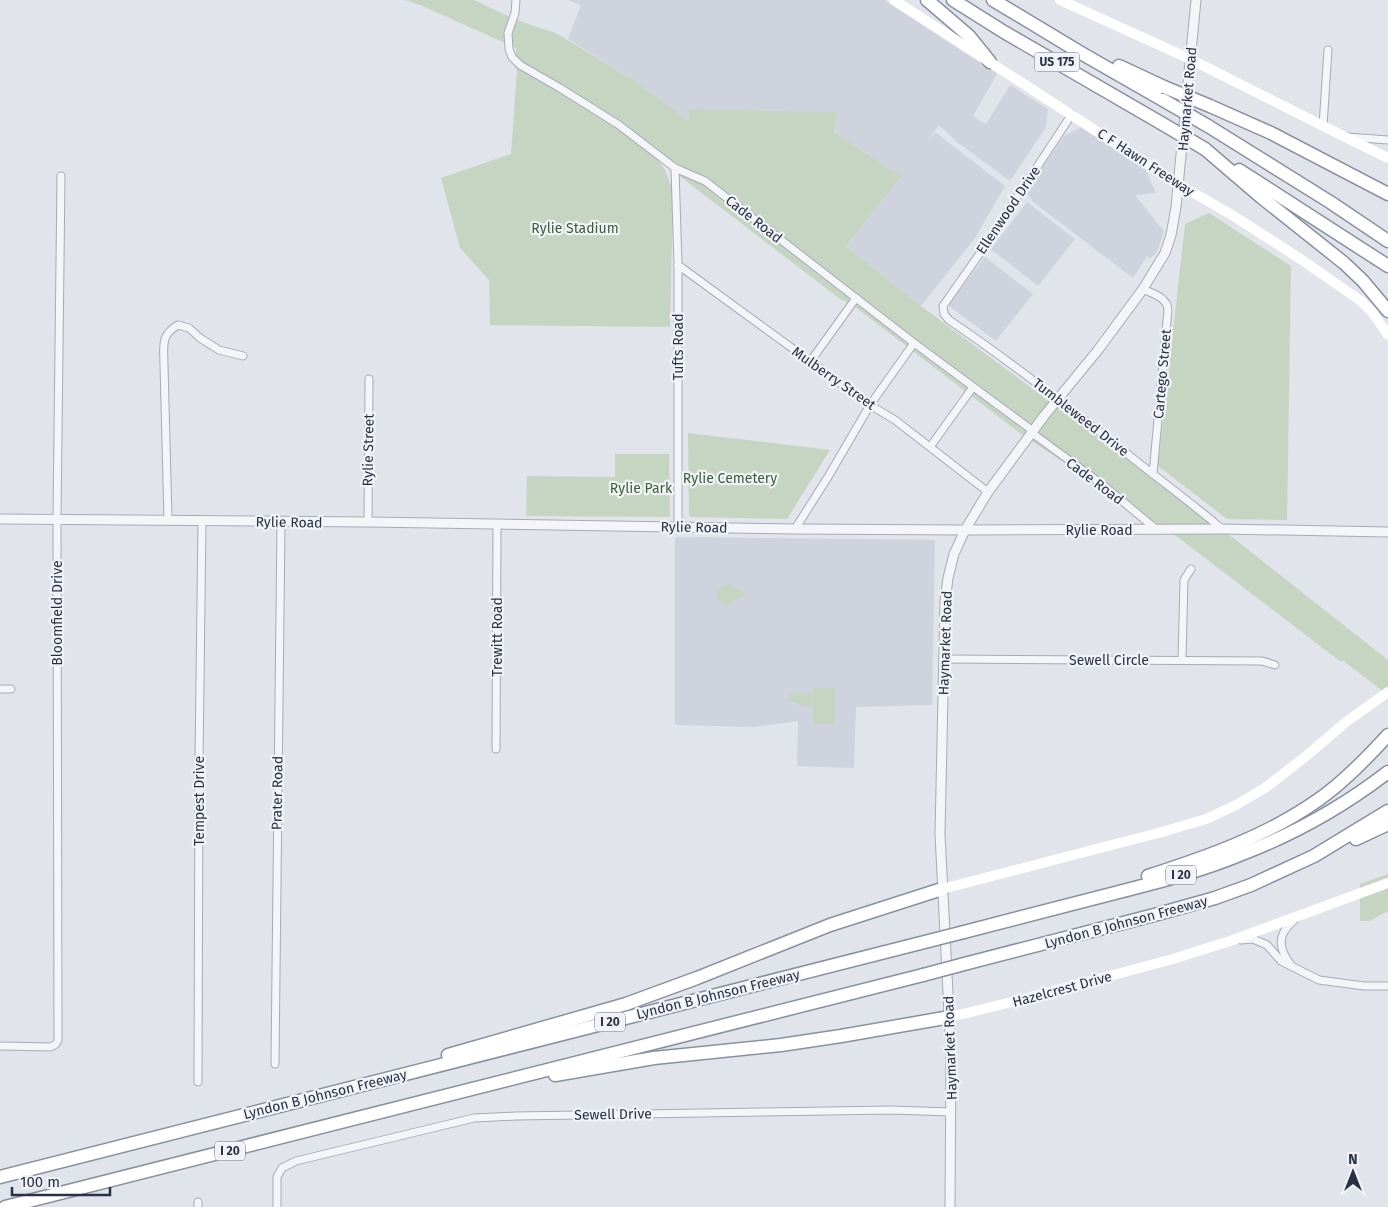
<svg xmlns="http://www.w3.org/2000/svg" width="1388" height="1207" viewBox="0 0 1388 1207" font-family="'Fira Sans',sans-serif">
<rect width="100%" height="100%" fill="#e1e4eb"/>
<!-- built -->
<g fill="#cfd3dd">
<path d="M568 0H884L997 74 973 116 986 124 1010 85 1048 109 1046 127 1010 181 957 142 939 125 925 143 935 132 1005 186 975 238 921 306 846 246 900 176 834 132 838 112 690 109 689 122 632 79 568 39 581 5Z"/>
<path d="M1081 127 1145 169 1156 193 1135 195 1164 231 1157 252 1150 259 1147 256 1133 278 1033 202 1026 191 1064 136Z"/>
<path d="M1027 202 1075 239 1038 286 991 249Z"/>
<path d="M985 257 1033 294 996 341 948 305Z"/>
<path d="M675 537 935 540 932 705 856 707 854 768 797 766 798 721 755 727 675 725Z"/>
</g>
<!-- green -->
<g fill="#c6d5c2">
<path d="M405 0H474L510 17 531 25 556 33 632 79 689 121V109L838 112 834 132 901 176 846 246 921 306 1232 537 1388 660V695L1342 660 1341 662 1179 538 1021 434 854 306 840 299 656 158 664 168 673 190 670 327 490 325 489 280 460 248 441 178 511 154 517 69 515 68 516 48 420 5Z"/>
<path d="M1209 213 1291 266 1287 520 1227 519 1158 466 1185 224Z"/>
<path d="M688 433 830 450 787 519 691 517 689 514Z"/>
<path d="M615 454H669L670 517 526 516 527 476 615 477Z"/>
<path d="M726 584 733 585 736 589 742 590 744 593 743 597C741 598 739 598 737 599 732 602 731 605 724 605L723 603H722L717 598C716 591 719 586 726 584Z"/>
<path d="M813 688H835V724H813V704L807 706H799L798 703 789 701V697L791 694 798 693 811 694 813 700Z"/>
<path d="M1388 874V911L1370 921H1360V884Z"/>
</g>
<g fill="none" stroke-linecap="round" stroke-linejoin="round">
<defs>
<g id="minor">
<path d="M516 0 515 13 508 33 509 49 512 57 520 65 560 88 619 125 675 168 705 181 914 343 1033 431"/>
<path d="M1072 114 983 249 943 306 944 314 949 320C1013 363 1074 411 1135 460 1164 483 1194 505 1222 529"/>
<path d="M1323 126 1328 50"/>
<path d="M1348 137 1388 140"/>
<path d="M675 168 678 265V527"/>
<path d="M678 265 870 405 895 420 988 492"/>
<path d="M1143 289C1153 294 1167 297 1168 310L1153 474"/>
<path d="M810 362 856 298"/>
<path d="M1032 433 1103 485 1157 530"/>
<path d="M930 447 973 387"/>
<path d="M168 520 164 365C164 347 160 335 178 325L189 328 200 338 219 350 243 356"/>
<path d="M368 522 369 379"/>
<path d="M795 529 828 477 870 405 914 343"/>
<path d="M943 659 1262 661 1275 665"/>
<path d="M1182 660 1184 580 1191 569"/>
<path d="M0 689H11"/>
<path d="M496 749 497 524"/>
<path d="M1241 940 1253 939 1267 945 1281 961 1319 980 1364 986H1388"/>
<path d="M1291 965C1284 956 1277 944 1284 932 1286 927 1293 922 1297 917"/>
<path d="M0 1046 51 1047 56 1044 58 1040 57 519 61 176"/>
<path d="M275 1064 281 522"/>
<path d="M198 1082 199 762 202 520"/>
<path d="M198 1207V1202"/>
<path d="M277 1207V1177L282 1168 296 1161 474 1118 516 1116 892 1110 951 1112"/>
</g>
<g id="tertiary">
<path d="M0 519 368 522 795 529 965 530 1222 529 1388 532"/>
<path d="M950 1207 951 1053 940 834 945 602 948 578 954 554 965 530 988 492 1044 416 1098 350 1143 289 1165 253 1171 235 1176 207 1196 0"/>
</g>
<g id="motorway">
<path d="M927 0 969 36 990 62"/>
<path d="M953 0 1004 32 1161 123"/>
<path d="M993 0 1081 53 1163 100"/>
<path d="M1119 66 1164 87"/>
<path d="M1210 106 1271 133 1388 194"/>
<path d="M1208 126 1330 202 1388 241"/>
<path d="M1205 149 1261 197 1344 263 1363 281 1388 311"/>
<path d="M1239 170 1388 266"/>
<path d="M1356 839 1388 824"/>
<path d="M1148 876C1207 857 1267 836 1318 800 1344 782 1367 758 1388 735"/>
<path d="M964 932C1014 919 1064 906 1115 893 1158 882 1201 871 1242 854 1294 834 1344 806 1388 772"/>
<path d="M968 963 1158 914 1215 898 1251 885 1314 856 1388 811"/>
<path d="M448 1055 626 1004 697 978 830 925 942 889"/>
<path d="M555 1075 654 1058 781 1045 841 1036 950 1017"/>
<path d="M0 1177 905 947"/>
<path d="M5 1207 923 975"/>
</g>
</defs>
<!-- minor casing -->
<use href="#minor" stroke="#a6abb5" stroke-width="9"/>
<!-- tertiary casing -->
<use href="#tertiary" stroke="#a6abb5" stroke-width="11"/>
<!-- motorway casing -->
<use href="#motorway" stroke="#8891a2" stroke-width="15"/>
<!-- minor -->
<use href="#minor" stroke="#f4f5f8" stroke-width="7"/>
<!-- tertiary -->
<use href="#tertiary" stroke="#f4f5f8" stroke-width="9"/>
<!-- secondary -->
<g stroke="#fff" stroke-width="10">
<path d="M894 0 1178 184 1232 215 1302 260 1361 301 1372 312 1388 335"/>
<path d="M1060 0 1190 59 1343 136 1388 158"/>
<path d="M942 889 1162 832 1206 819 1234 806 1265 788 1305 757 1346 722 1388 692"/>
<path d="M950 1017 1016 1001 1173 959 1233 940 1388 883"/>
</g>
<!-- motorway -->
<use href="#motorway" stroke="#fff" stroke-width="12"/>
<defs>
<g id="motorway-bridge">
<path d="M1164 87 1210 106"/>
<path d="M1163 100 1208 126"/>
<path d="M1161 123 1205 149"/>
<path d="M905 947 964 932"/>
<path d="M923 975 968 963"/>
</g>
</defs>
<!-- motorway-bridge casing -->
<use href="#motorway-bridge" stroke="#8891a2" stroke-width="15" stroke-linecap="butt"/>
<!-- motorway-bridge -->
<use href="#motorway-bridge" stroke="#fff" stroke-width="12"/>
</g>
<g text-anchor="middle" stroke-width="4.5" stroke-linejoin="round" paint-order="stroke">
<!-- shield labels -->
<g fill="#f1f3f8" stroke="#656b79" stroke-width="1">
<rect x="1034.5" y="52.5" width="45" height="19" rx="4"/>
<rect x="1166" y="865.5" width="30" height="19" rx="4"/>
<rect x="595" y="1012.5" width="30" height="19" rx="4"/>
<rect x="215" y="1141.5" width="30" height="19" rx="4"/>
</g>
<g font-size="12" font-weight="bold" fill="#293143">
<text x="1057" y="66">US 175</text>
<text x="1181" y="879">I 20</text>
<text x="610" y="1026">I 20</text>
<text x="230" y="1155">I 20</text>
</g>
<!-- street labels -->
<g font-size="14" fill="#293143" stroke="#f1f3f8">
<text transform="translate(1187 99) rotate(-85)" y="5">Haymarket Road</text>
<text transform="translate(1146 162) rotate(33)" y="5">C F Hawn Freeway</text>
<text transform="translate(1008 210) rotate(-56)" y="5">Ellenwood Drive</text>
<text transform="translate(754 219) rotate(38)" y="5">Cade Road</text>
<text transform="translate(678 347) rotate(-90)" y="5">Tufts Road</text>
<text transform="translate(1162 374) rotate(-85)" y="5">Cartego Street</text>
<text transform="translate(834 378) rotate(35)" y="5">Mulberry Street</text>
<text transform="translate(1081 417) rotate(38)" y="5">Tumbleweed Drive</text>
<text transform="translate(368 450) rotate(-89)" y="5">Rylie Street</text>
<text transform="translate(1095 481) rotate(37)" y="5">Cade Road</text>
<text transform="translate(289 522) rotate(1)" y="5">Rylie Road</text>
<text transform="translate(694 527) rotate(1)" y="5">Rylie Road</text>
<text x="1099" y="535">Rylie Road</text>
<text transform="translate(57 613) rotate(-90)" y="5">Bloomfield Drive</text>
<text transform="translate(497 637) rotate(-90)" y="5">Trewitt Road</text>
<text transform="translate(945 643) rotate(-88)" y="5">Haymarket Road</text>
<text x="1109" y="665">Sewell Circle</text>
<text transform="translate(277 793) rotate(-89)" y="5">Prater Road</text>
<text transform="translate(199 801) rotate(-90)" y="5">Tempest Drive</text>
<text transform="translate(1126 922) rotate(-15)" y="5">Lyndon B Johnson Freeway</text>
<text transform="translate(1062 989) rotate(-15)" y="5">Hazelcrest Drive</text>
<text transform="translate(718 994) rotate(-14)" y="5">Lyndon B Johnson Freeway</text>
<text transform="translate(950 1048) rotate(-92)" y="5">Haymarket Road</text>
<text transform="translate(325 1094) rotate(-14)" y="5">Lyndon B Johnson Freeway</text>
<text transform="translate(613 1114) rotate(-1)" y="5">Sewell Drive</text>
</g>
<!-- park labels -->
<g font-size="14" fill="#3b6035" stroke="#f1f3f8">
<text x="575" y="233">Rylie Stadium</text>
<text x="730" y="483">Rylie Cemetery</text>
<text x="641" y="493">Rylie Park</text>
</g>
</g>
<!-- north arrow -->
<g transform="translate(1353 1172)" stroke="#f1f3f8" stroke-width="4" paint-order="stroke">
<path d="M0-4L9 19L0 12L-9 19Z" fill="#293143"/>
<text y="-8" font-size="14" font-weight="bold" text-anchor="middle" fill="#293143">N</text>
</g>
<!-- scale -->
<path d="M12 1187v8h98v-8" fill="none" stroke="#293143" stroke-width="2.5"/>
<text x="20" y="1187" font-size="15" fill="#293143" stroke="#f1f3f8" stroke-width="4" paint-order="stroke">100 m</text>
</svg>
